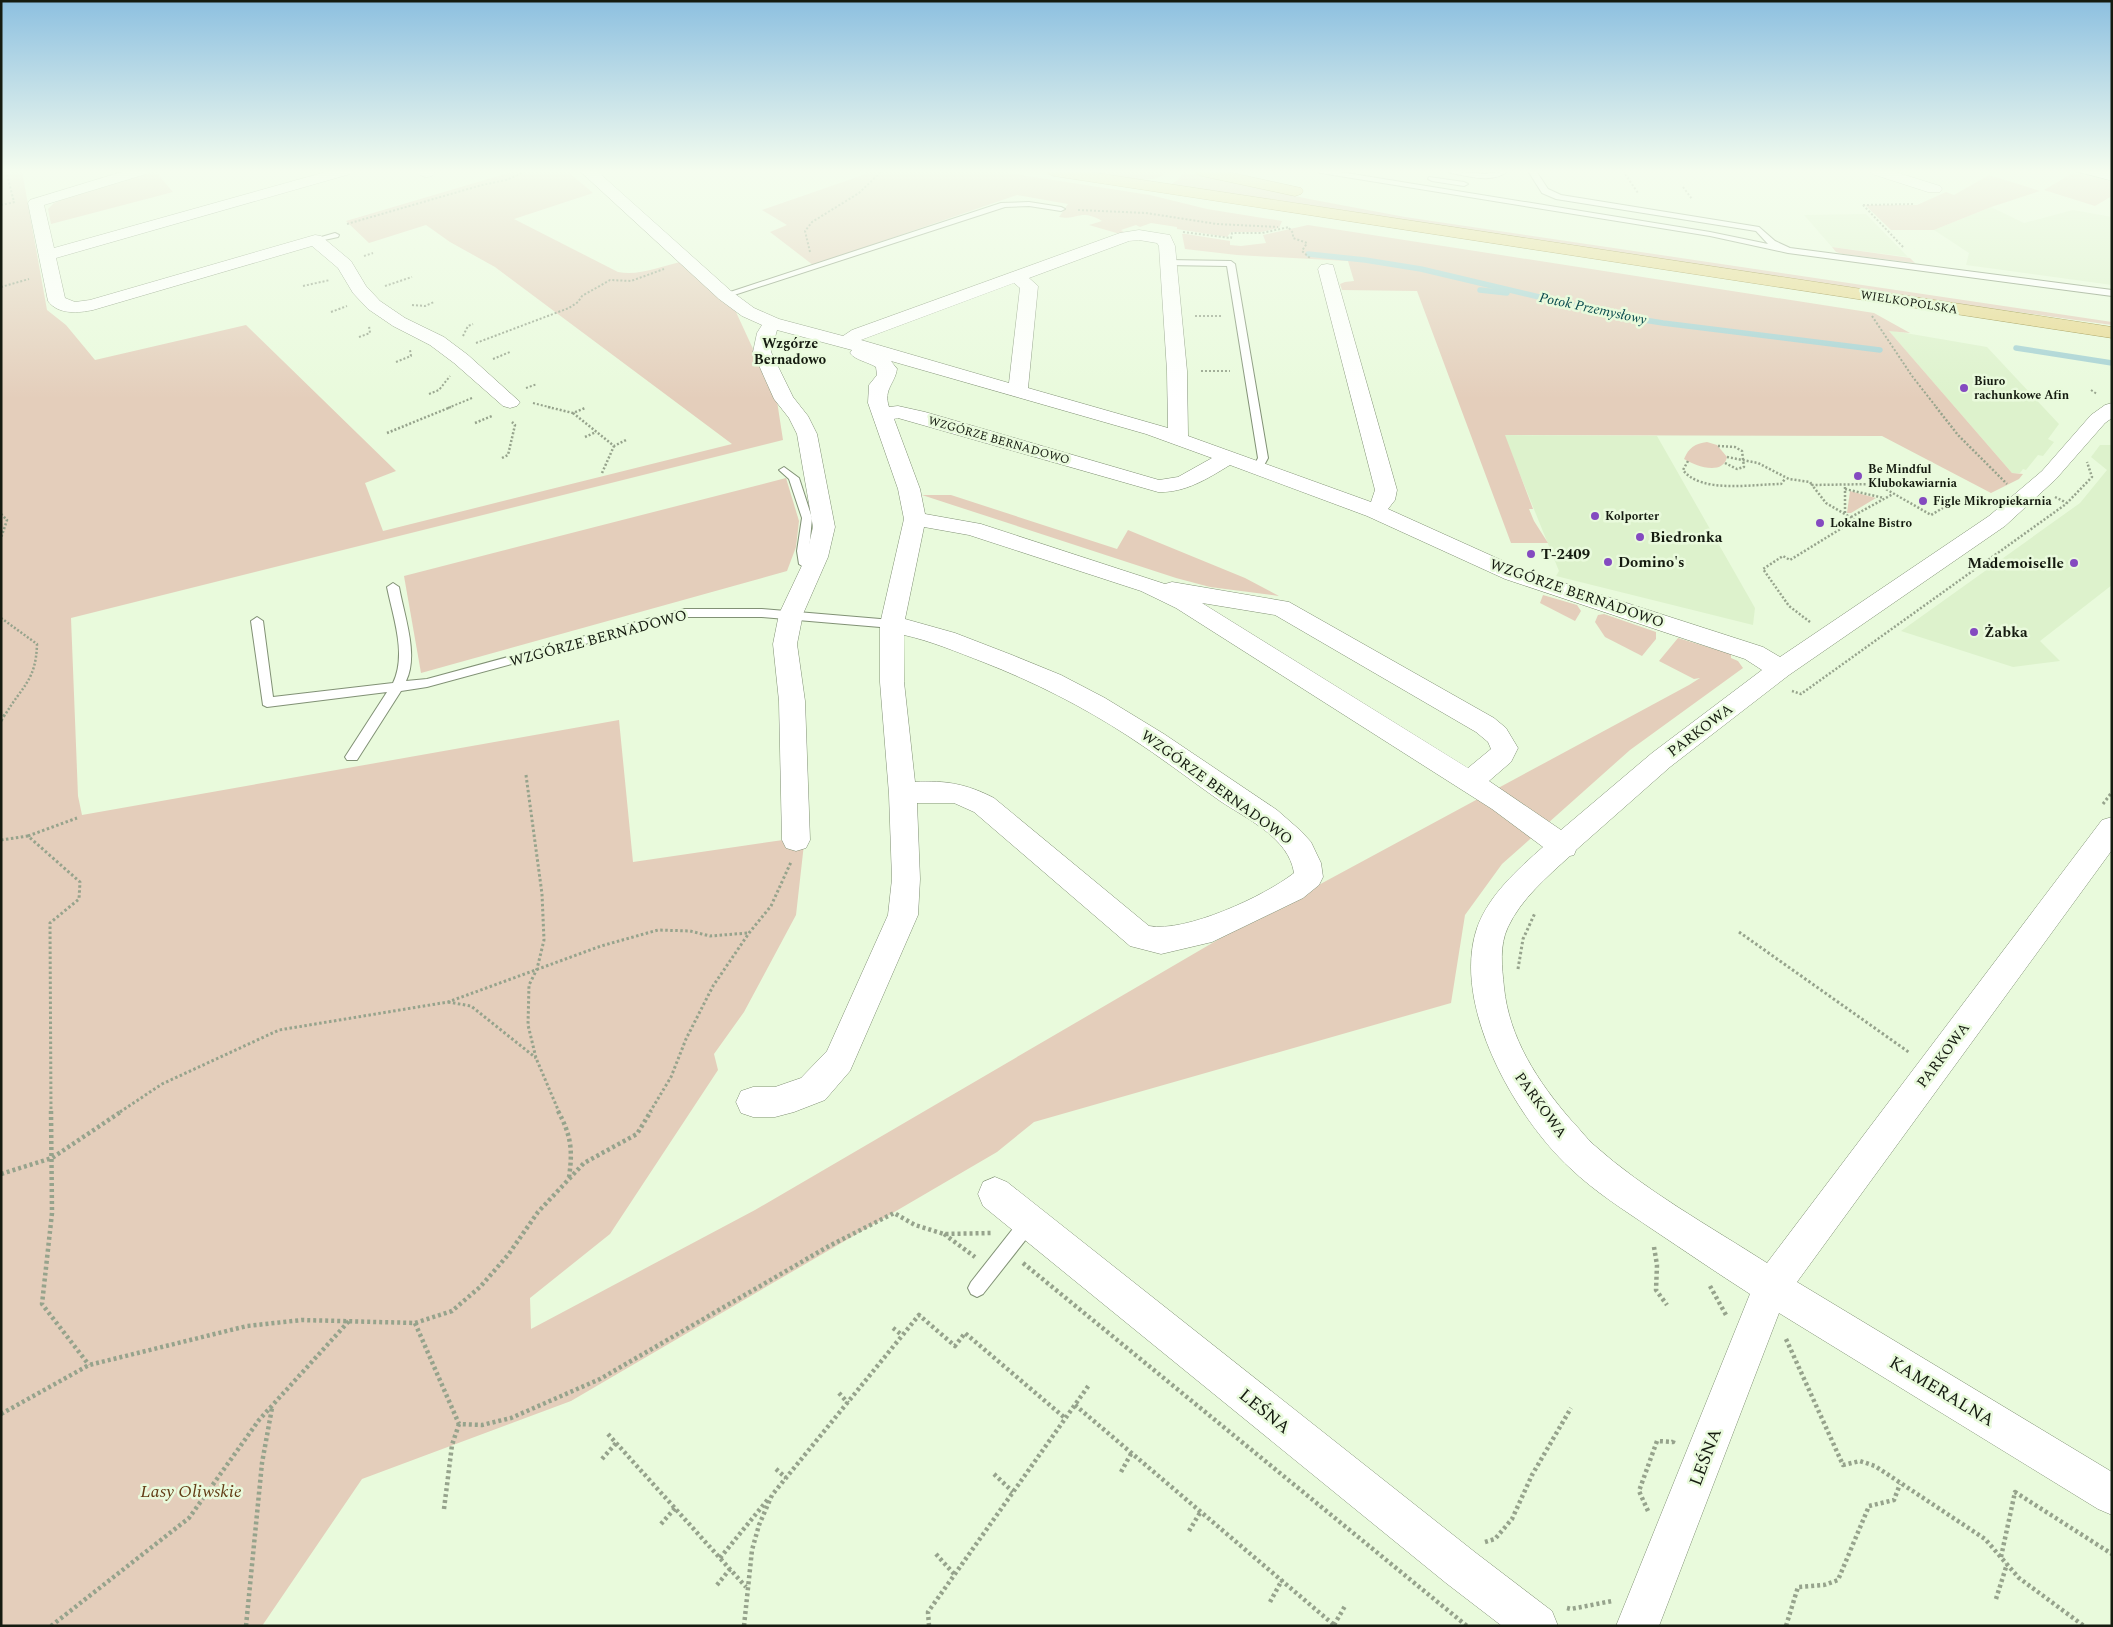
<svg xmlns="http://www.w3.org/2000/svg" width="2113" height="1627" viewBox="0 0 2113 1627" font-family="Spectral,serif">
<rect width="100%" height="100%" fill="#e9fadc"/>
<!-- built -->
<g fill="#ddf2cc">
<path d="M1991 207 2024 223 2073 210 2112 217V285L1966 265 1969 253 1934 230Z"/>
<path d="M1866 214 1908 257 1832 247 1804 215Z"/>
<path d="M1888 330 1987 347 2059 424 2048 439 2054 442 2043 456 2038 455 2026 470 2023 469 2020 473H2012Z"/>
<path d="M1504 435 1657 436 1755 608 1753 625 1556 576 1559 571Z"/>
<path d="M2100 445H2112V585L2040 641 2060 661 2013 667 1901 631 2080 503 2107 470 2091 457Z"/>
</g>
<!-- green -->
<g fill="#e4cebb">
<path d="M1 171H22L47 310 66 325 95 360 246 325 396 471 365 483 383 531 732 444 495 267 450 242 426 225 369 243 346 221 515 171H567L593 193 514 219 618 272C639 276 659 267 680 262L736 312 777 401 783 440 71 618 78 796 82 815 619 720 633 862 783 840 804 844 796 915 744 1012 714 1054 718 1070 610 1234 530 1298 531 1329 755 1210 1226 935 1689 685 1700 678 1694 679 1659 661 1678 638 1731 654V658L1738 661 1743 668 1630 750 1502 864 1465 915 1451 1003 1034 1122 997 1152 571 1401 362 1479 262 1626H1Z"/>
<path d="M155 171 173 192 51 224 48 209 54 203 66 198Z"/>
<path d="M861 171H995L1150 195 1207 209 1282 221 1279 228 1261 232H1231L1227 237 1177 229V227L1151 223 1140 227 1136 225 1121 230 1124 232 1120 234 1089 225 1102 221C1079 208 1079 221 1059 217L1068 204 1017 195 813 265 770 232 787 225 762 210 866 174Z"/>
<path d="M1079 171H1166C1162 189 1094 173 1079 171Z"/>
<path d="M1183 172 1309 199 1405 217 2112 322V325L1944 302 1171 184 1178 180Z"/>
<path d="M2073 173 2112 181V196L2095 206 2044 190Z"/>
<path d="M1989 175 2040 191 1991 207 1934 230H1891L1865 205H1917L1946 192 1954 195Z"/>
<path d="M1308 225 1874 313 1910 333 1889 331 2012 473 2023 474 2019 479 1991 493 1882 436 1505 435 1533 509H1529L1534 521 1548 543H1511L1417 291 1342 290 1340 284 1345 282 1354 281 1348 261 1237 255 1185 249 1182 234H1186L1230 241V245L1241 246 1266 243 1263 235Z"/>
<path d="M1832 247 1910 258 1915 263 1843 254 1836 252Z"/>
<path d="M1707 442 1717 445 1727 457C1723 476 1695 466 1684 459 1689 447 1695 444 1707 442Z"/>
<path d="M786 478 799 521 796 547 787 571 421 673 404 576Z"/>
<path d="M1850 491 1876 498 1851 513H1847Z"/>
<path d="M922 495H951L1117 549 1128 530 1245 578 1279 596 1210 587 1176 578Z"/>
<path d="M1543 595 1577 605 1581 611 1575 621 1540 603Z"/>
<path d="M1604 614 1656 632V639L1642 656 1605 637 1595 622 1598 615Z"/>
</g>
<g fill="none" stroke-linecap="round" stroke-linejoin="round">
<!-- stream -->
<g stroke="#a5d1d3" stroke-width="5.5">
<path d="M1308 254 1365 260 1421 269 1619 316 1663 323 1880 350"/>
<path d="M1480 290 1507 293"/>
<path d="M2016 348 2112 363"/>
</g>
<defs>
<g id="service">
<path d="M1317 171H1334L1710 232 1768 244 1756 231 1556 199 1542 193 1528 171H1536L1548 189 1561 195 1759 227 1775 241 1790 248 2112 290V296L1788 253 1710 236 1321 173Z"/>
<path d="M1447 171 1485 174 1508 171C1492 184 1469 176 1451 173Z"/>
<path d="M2074 171H2088L2111 177 2107 179Z"/>
<path d="M1429 177 1464 182 1468 184 1464 186 1432 181 1428 179Z"/>
<path d="M1029 202 1061 207 1065 209 1061 211 1029 206 1005 207 728 297H722L721 295 1001 203Z"/>
<path d="M335 233 339 235 338 237 315 242 311 240Z"/>
<path d="M1168 260 1231 261 1235 264 1268 458 1261 471 1257 472 1252 469 1258 458 1227 266 1165 265 1164 263Z"/>
<path d="M784 467 799 478 812 518 809 551 810 562 818 567 816 570H808L799 564 797 551 802 518 789 479 779 470Z"/>
<path d="M393 583 399 587C404 615 419 655 406 681L427 679 684 609H762L892 620 898 624 892 628 762 617H684L427 687 401 691 357 760H347L345 757 387 692 267 707 263 705 251 621 257 617 263 621 273 697 393 683C407 654 393 617 387 587Z"/>
<path d="M1029 1213 1035 1216 1038 1222 1035 1228 983 1294 977 1297 971 1294 968 1288 971 1282 1023 1216Z"/>
</g>
<g id="minor">
<path d="M125 171H149L146 174 44 205 54 248 329 171H353L350 174 56 258 65 298 75 302 90 300 315 235 321 236 351 261 366 286 380 301 405 318 444 337 468 355 520 402 517 406 510 408 503 406 454 363 430 345 393 326 368 309 353 293 338 268 312 246 93 310C79 313 58 315 48 301L28 203 30 200Z"/>
<path d="M416 171H433L435 173 432 176C425 178 421 177 416 171Z"/>
<path d="M580 171H597L731 291 754 308 779 319 843 336 852 330 1120 233 1139 230 1170 235 1175 246 1187 371 1188 436 1371 502 1375 490 1318 269 1321 265 1327 264 1333 265 1397 490 1395 500 1388 509 1521 569 1763 647 1780 657 1989 516 2042 471 2091 415 2105 405 2112 403V418L2105 423 2056 479 2005 526 1789 675 1670 767 1576 850 1574 855 1570 856C1547 877 1521 899 1508 927 1499 946 1502 967 1504 987 1509 1038 1538 1082 1571 1120 1579 1128 1586 1138 1594 1145 1644 1190 1711 1227 1767 1263L2102 820 2112 817V850L1797 1282 2112 1472V1515L2098 1509 1779 1313 1659 1626H1616L1750 1294C1717 1273 1685 1251 1652 1229 1624 1210 1595 1192 1570 1168 1515 1117 1451 1005 1477 928 1488 896 1518 869 1543 847L1492 809 1176 608 1141 591 969 535 924 527 905 619 955 633 1012 655 1061 675 1105 698 1164 734 1277 810 1301 831 1311 842 1321 863 1323 877 1319 885 1303 898 1212 942 1161 954 1130 946 974 812 954 803H917L920 879 918 915 850 1071 825 1100 794 1112 775 1117H753L741 1113 736 1102 741 1091 753 1087H775L801 1078 827 1051 888 915 892 879 889 794 880 682V624L904 519 898 489 868 403 869 385 877 375 876 367C868 362 855 360 850 353L852 350 777 330 771 352 793 397 808 416 817 434 835 527 828 557 803 614 797 644 805 701 810 840 806 848 796 851 786 848 782 840 779 701 773 644 779 614 806 557 813 527 797 434 789 418 774 399 753 352 757 333 762 325 742 316 719 299ZM1139 240 1157 243 1159 246 1167 371 1168 428 1028 388 1038 286 1029 278 1129 241ZM1014 283 1020 288 1009 383 861 340ZM891 361 1146 434 1212 458 1178 477 1159 480 925 412 898 406 889 407C883 389 895 384 897 369ZM898 418 1158 492C1185 493 1207 479 1230 465L1367 516 1505 579 1745 659 1762 670 1652 753 1561 830 1489 781 1511 762 1518 748 1506 728 1494 718 1289 602 1172 582 1165 584 981 524 925 514 920 489 894 419ZM1202 603 1275 615 1476 732 1488 742 1491 749 1468 768ZM904 635C931 641 957 652 983 662 1034 682 1082 706 1128 736 1159 756 1189 779 1220 801 1247 819 1289 838 1294 873 1265 896 1185 933 1149 926L994 798C967 784 945 780 915 782L904 682Z"/>
<path d="M1869 171H1892L1940 186 1942 189 1940 192H1928L1872 174Z"/>
<path d="M2087 171H2112V181L2090 174Z"/>
<path d="M995 1177 1007 1182 1476 1553 1552 1611 1558 1626H1502L1446 1583 983 1206 978 1194 983 1182Z"/>
</g>
<g id="primary">
<path d="M1046 171H1083L2112 327V338L1054 176 1049 174Z"/>
<path d="M1194 171H1223L1301 188 1303 191 1301 194 1295 196 1202 176 1197 174Z"/>
</g>
</defs>
<!-- service casing -->
<use href="#service" stroke="#819175" stroke-width="2"/>
<!-- minor casing -->
<use href="#minor" stroke="#819175" stroke-width="1"/>
<!-- primary casing -->
<use href="#primary" stroke="#938636" stroke-width="1"/>
<!-- path-far3 -->
<g stroke="#96a38c" stroke-width="2" stroke-dasharray="2 2" stroke-linecap="butt">
<path d="M6 171 14 202"/>
<path d="M1623 171 1638 193"/>
<path d="M1683 187 1692 199"/>
<path d="M1 205 15 202"/>
<path d="M1863 205 1904 248"/>
<path d="M1863 205 1914 204"/>
<path d="M1078 210 1146 213 1217 224 1278 227"/>
<path d="M347 224 482 185 506 180 527 171"/>
<path d="M1289 228 1293 233V238L1307 243 1302 251 1310 258"/>
<path d="M1183 232 1231 238 1232 233H1262L1289 227"/>
<path d="M810 252 805 231 812 222 859 193 882 171"/>
<path d="M364 256 373 253"/>
<path d="M303 286 330 280"/>
<path d="M385 286 412 277"/>
<path d="M1 287 29 279"/>
<path d="M412 305 425 306 434 302"/>
<path d="M331 312 347 306"/>
<path d="M1195 316H1221"/>
<path d="M1872 316 1912 376 1937 408"/>
<path d="M463 336 468 326 473 324"/>
<path d="M359 337 370 333 369 326"/>
<path d="M476 343 569 308 578 302 582 296 610 280 631 281 664 269"/>
<path d="M493 359 510 352"/>
<path d="M396 362 411 356 410 350"/>
<path d="M1201 371H1230"/>
<path d="M526 388 537 384"/>
<path d="M2091 390 2097 394"/>
<path d="M429 394 439 390 450 376"/>
<path d="M533 403 553 408"/>
<path d="M448 408 472 398"/>
</g>
<!-- path-far2 -->
<g stroke="#96a38c" stroke-width="2.5" stroke-dasharray="2 2" stroke-linecap="butt">
<path d="M548 407 573 413 585 408"/>
<path d="M1936 407 1958 435 2007 484"/>
<path d="M573 413 614 446 626 440"/>
<path d="M475 423 492 416"/>
<path d="M387 433 451 407"/>
<path d="M585 437 596 432"/>
<path d="M1718 446 1735 447 1742 451 1744 467 1737 469 1725 463"/>
<path d="M1727 457 1758 463 1789 479 1810 482 1812 485"/>
<path d="M502 458 508 455 515 425 512 422"/>
<path d="M1688 461 1683 470C1701 494 1754 484 1781 484L1785 479"/>
<path d="M602 473 614 446"/>
<path d="M1845 487V514"/>
<path d="M1845 489 1884 498"/>
<path d="M2055 497 2067 503"/>
<path d="M1 514 7 520 1 538"/>
<path d="M1851 517 1893 494"/>
<path d="M1855 520 1826 503 1812 485 1877 484 1931 515 1958 499 1985 500"/>
<path d="M1 618 37 644C36 681 22 686 5 715"/>
<path d="M1810 622 1789 606 1763 569 1783 556 1790 560 1855 520"/>
<path d="M1792 691 1801 694 2066 504 2092 477 2087 462"/>
</g>
<!-- path-far1 -->
<g stroke="#96a38c" stroke-width="3" stroke-dasharray="2.5 2.5" stroke-linecap="butt">
<path d="M1 721 5 714"/>
<path d="M526 775 542 894 544 940 537 969 529 985 528 1025 536 1058 559 1112"/>
<path d="M2103 804 2112 792"/>
<path d="M28 836 77 818"/>
<path d="M1 840 28 836 80 882 79 899 50 923 51 1112"/>
<path d="M1739 932 1910 1053"/>
<path d="M1518 969 1523 939 1535 913"/>
<path d="M448 1002 471 1006 536 1058"/>
<path d="M120 1112 162 1084 279 1030 448 1002 601 946 658 930 690 931 710 936 748 933"/>
<path d="M650 1112 671 1077 686 1039 713 986 749 933 771 906 791 862"/>
</g>
<!-- path -->
<g stroke="#96a38c" stroke-width="4.5" stroke-dasharray="3 3" stroke-linecap="butt">
<path d="M51 1111 52 1213 42 1304 89 1365"/>
<path d="M558 1111C571 1135 573 1150 569 1177"/>
<path d="M1 1174 52 1158 122 1111"/>
<path d="M944 1234 975 1257"/>
<path d="M1654 1247 1657 1265 1656 1290 1667 1305"/>
<path d="M1023 1263 1467 1626"/>
<path d="M1710 1286 1726 1315"/>
<path d="M415 1323 459 1424 482 1425 511 1418 600 1379 829 1246 894 1213 915 1225 944 1234 993 1233"/>
<path d="M893 1328 902 1335"/>
<path d="M1786 1339 1843 1465 1860 1461 1875 1466 1985 1539 2019 1578 2084 1626"/>
<path d="M839 1393 848 1403"/>
<path d="M1075 1405 1334 1625"/>
<path d="M1 1414 89 1365 247 1326 302 1320 415 1323 452 1311 480 1287 508 1255 538 1212 584 1163 637 1134 651 1111"/>
<path d="M608 1434 746 1587"/>
<path d="M602 1459 616 1443"/>
<path d="M776 1469 786 1478"/>
<path d="M1121 1472 1132 1452"/>
<path d="M994 1474 1013 1492"/>
<path d="M444 1509 452 1445 459 1424"/>
<path d="M1648 1511 1639 1491 1657 1441 1673 1442 1674 1439"/>
<path d="M661 1524 675 1508"/>
<path d="M1189 1531 1201 1511"/>
<path d="M1485 1542 1495 1539 1512 1519 1532 1475 1571 1408"/>
<path d="M936 1554 954 1574"/>
<path d="M2001 1557 2015 1492 2112 1554"/>
<path d="M720 1558 769 1498"/>
<path d="M717 1585 730 1569"/>
<path d="M1996 1599 2007 1564"/>
<path d="M1270 1602 1282 1580"/>
<path d="M1567 1608 1571 1609 1612 1601"/>
<path d="M1334 1625 1345 1606"/>
<path d="M51 1626 189 1518 259 1420 349 1321"/>
<path d="M246 1626 262 1463 272 1408"/>
<path d="M744 1626 752 1550 759 1525 772 1495 919 1315 955 1346 965 1333 1065 1418"/>
<path d="M929 1626 928 1612 1089 1385"/>
<path d="M1786 1626 1798 1587 1824 1585 1838 1580 1869 1506 1894 1500 1900 1484"/>
</g>
<!-- service -->
<use href="#service" fill="#fff" fill-rule="evenodd"/>
<!-- minor -->
<use href="#minor" fill="#fff" fill-rule="evenodd"/>
<!-- primary -->
<use href="#primary" fill="#e7d992" fill-rule="evenodd"/>
</g>
<!-- sky -->
<linearGradient id="sky" x2="0" y2="1"><stop stop-color="#8dc0e0"/><stop offset="0.43" stop-color="#f5fdef"/><stop offset="1" stop-color="#f5fdef" stop-opacity="0"/></linearGradient>
<rect width="2113" height="399" fill="url(#sky)"/>
<!-- markers -->
<g fill="#844ac0" stroke="#e9fadc" stroke-width="2">
<circle cx="1964" cy="388" r="5"/>
<circle cx="1858" cy="476" r="5"/>
<circle cx="1923" cy="501" r="5"/>
<circle cx="1595" cy="516" r="5"/>
<circle cx="1820" cy="523" r="5"/>
<circle cx="1640" cy="537" r="5"/>
<circle cx="1531" cy="554" r="5"/>
<circle cx="1608" cy="562" r="5"/>
<circle cx="2074" cy="563" r="5"/>
<circle cx="1974" cy="632" r="5"/>
</g>
<g text-anchor="middle" stroke-width="5" stroke-linejoin="round" paint-order="stroke">
<!-- far-street labels -->
<g font-size="12" fill="#151b10" stroke="#e9fadc">
<text transform="translate(1909 302) rotate(9)" y="4">WIELKOPOLSKA</text>
<text transform="translate(999 440) rotate(16)" y="4">WZGÓRZE BERNADOWO</text>
</g>
<!-- far-poi labels -->
<g font-size="12" font-weight="bold" fill="#151b10" stroke="#e9fadc" text-anchor="start">
<text x="1974" y="385">Biuro<tspan x="1974" dy="14">rachunkowe Afin</tspan></text>
<text x="1868" y="473">Be Mindful<tspan x="1868" dy="14">Klubokawiarnia</tspan></text>
<text x="1933" y="505">Figle Mikropiekarnia</text>
<text x="1605" y="520">Kolporter</text>
<text x="1830" y="527">Lokalne Bistro</text>
</g>
<!-- far-water labels -->
<g font-size="14" font-style="italic" fill="#084a4d" stroke="#e9fadc">
<text transform="translate(1593 308) rotate(12)" y="5">Potok Przemysłowy</text>
</g>
<!-- far-neighbourhood labels -->
<g font-size="14" font-weight="bold" fill="#151b10" stroke="#e9fadc">
<text x="790" y="348">Wzgórze<tspan x="790" dy="16">Bernadowo</tspan></text>
</g>
<!-- poi labels -->
<g font-size="15" font-weight="bold" fill="#151b10" stroke="#e9fadc" text-anchor="start">
<text x="1650" y="542">Biedronka</text>
<text x="1541" y="559">T-2409</text>
<text x="1618" y="567">Domino's</text>
<text x="2064" y="568" text-anchor="end">Mademoiselle</text>
<text x="1984" y="637">Żabka</text>
</g>
<!-- street labels -->
<g font-size="15" fill="#151b10" stroke="#e9fadc">
<text transform="translate(1577 593) rotate(19)" y="5">WZGÓRZE BERNADOWO</text>
<text transform="translate(598 638) rotate(-15)" y="5">WZGÓRZE BERNADOWO</text>
<text transform="translate(1700 730) rotate(-37)" y="5">PARKOWA</text>
<text transform="translate(1217 787) rotate(36)" y="5">WZGÓRZE BERNADOWO</text>
<text transform="translate(1943 1055) rotate(-53)" y="5">PARKOWA</text>
<text transform="translate(1541 1105) rotate(54)" y="5">PARKOWA</text>
</g>
<!-- near-street labels -->
<g font-size="18" fill="#151b10" stroke="#e9fadc">
<text transform="translate(1942 1391) rotate(31)" y="6">KAMERALNA</text>
<text transform="translate(1265 1411) rotate(39)" y="6">LEŚNA</text>
<text transform="translate(1705 1457) rotate(-69)" y="6">LEŚNA</text>
</g>
<!-- near-park labels -->
<g font-size="18" font-style="italic" fill="#623c15" stroke="#e9fadc">
<text x="191" y="1497">Lasy Oliwskie</text>
</g>
</g>
<!-- border -->
<rect width="2113" height="1627" fill="none" stroke="#151b10" stroke-width="5"/>
</svg>
